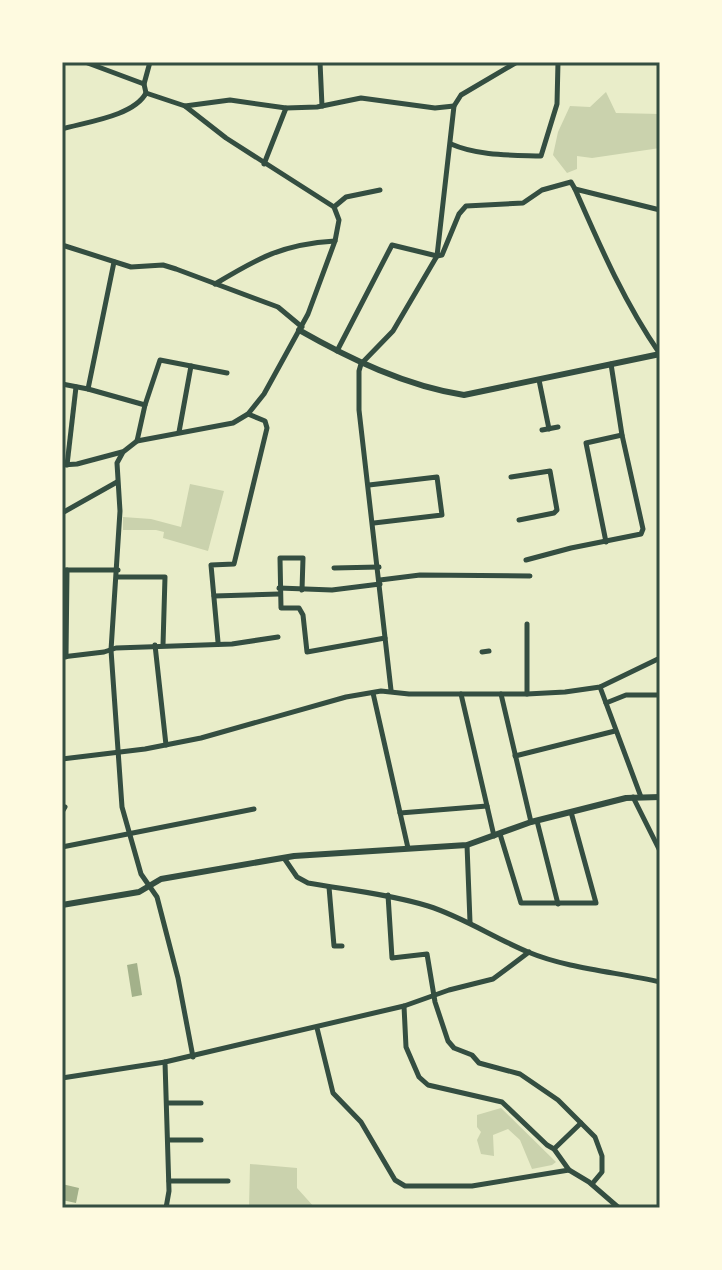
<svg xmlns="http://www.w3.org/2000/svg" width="722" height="1270" viewBox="0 0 722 1270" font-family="Manrope,sans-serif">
<rect width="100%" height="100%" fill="#e9edc9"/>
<!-- green -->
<g fill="#cad2ad">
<path d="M606 92 616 113 660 114V148L592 158 577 156V169L567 173 553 155 558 132 570 106 590 107Z"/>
<path d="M190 484 224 491 208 551 163 538 164 532 156 530H123V517L151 519 181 527Z"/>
<path d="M501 1108 556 1162 552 1165 532 1169 520 1140 508 1129 493 1135 494 1156 481 1154 477 1140 481 1132 477 1127V1115Z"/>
<path d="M250 1164 297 1168V1188L315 1208H249Z"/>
</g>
<!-- water -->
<g fill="#a3b18a">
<path d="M137 963 142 995 132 997 127 965Z"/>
<path d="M62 1184 79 1188 76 1203 62 1200Z"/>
</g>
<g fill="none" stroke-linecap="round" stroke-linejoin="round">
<!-- minor -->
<g stroke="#344e41" stroke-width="5">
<path d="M85 62 144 84 150 62"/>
<path d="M320 62 322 106"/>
<path d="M144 84 146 93 185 106 226 138 334 207"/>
<path d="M185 106 230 100 286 108 317 107 361 98 435 108 454 106"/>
<path d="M62 129C86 122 134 116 146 93"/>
<path d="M451 144C478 156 511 155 541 156L557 104 558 62"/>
<path d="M264 164 286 108"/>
<path d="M660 210 575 189C600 246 624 302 660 354"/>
<path d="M62 245 131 267 163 265 176 269 278 307 302 327"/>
<path d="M114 262 88 389 145 405 137 441"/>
<path d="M215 284C258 258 283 244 335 241"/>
<path d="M337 351 392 245 437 256 442 255 459 214 466 206 523 203 542 190 571 182 575 189"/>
<path d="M539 380 549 429"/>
<path d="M62 384 88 389"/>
<path d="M145 405 160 360 227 373"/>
<path d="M542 430 558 427"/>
<path d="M179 432 191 366"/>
<path d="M62 465 77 464 122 452"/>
<path d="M67 465 76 387"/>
<path d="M511 477 550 471 557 510 554 513 519 520"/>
<path d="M369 485 437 477 442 515 374 523"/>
<path d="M62 513 117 482"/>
<path d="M606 542 586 443 622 435"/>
<path d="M526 560 571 548 641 534 643 529 622 435 611 364"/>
<path d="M334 568 379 567"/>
<path d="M62 570H118"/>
<path d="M118 577H165L163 645"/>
<path d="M380 580 420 575 530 576"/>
<path d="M279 588 332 590 380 584"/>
<path d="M302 590 303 558H280L281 608H299L303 615 307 652 385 638"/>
<path d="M214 596 279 594"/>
<path d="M218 642 211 565 234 564 267 428 265 421 248 414"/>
<path d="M155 645 166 745"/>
<path d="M482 652 489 651"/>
<path d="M62 657 104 652 116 648 232 644 278 637"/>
<path d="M66 657 67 570"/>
<path d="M600 687 641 797"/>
<path d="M391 690 359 410V371L361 364 393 331 437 256 454 106 461 95 517 62"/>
<path d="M373 693 408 848"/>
<path d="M461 694 494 836"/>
<path d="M501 694 531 822"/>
<path d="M527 694V624"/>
<path d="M606 703 626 695H660"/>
<path d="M515 756 615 731"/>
<path d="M62 759 145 749 201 738 346 697 381 691 409 694H527L565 692 600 687 660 658"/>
<path d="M633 797 660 851"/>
<path d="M62 812 65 807"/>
<path d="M400 813 487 806"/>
<path d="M537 821 558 904"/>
<path d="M500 834 521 903H596L571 812"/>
<path d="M467 845 470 922"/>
<path d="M62 847 254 809"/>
<path d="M284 858 297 877 308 883C348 890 388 894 428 906 463 917 494 938 528 952 569 969 617 972 660 982"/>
<path d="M329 887 334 946H342"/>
<path d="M388 895 392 958 427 954 435 1002 448 1041 454 1048 472 1055 479 1063 520 1074 558 1100 595 1137 602 1156V1172L592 1184"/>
<path d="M404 1006 406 1047 419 1077 428 1085 502 1102 547 1145 554 1149 569 1170"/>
<path d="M317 1028 333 1093 361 1122 395 1180 405 1186H472L569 1170 589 1182 619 1208"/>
<path d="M193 1057 178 978 157 897 141 874 122 807 111 650 120 511 117 463 123 452 137 441 233 423 248 414 264 394 308 314 335 241 339 220 334 207 346 197 380 190"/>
<path d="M62 1078 165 1062"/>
<path d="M167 1103H201"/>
<path d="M168 1140H201"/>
<path d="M554 1149 581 1123"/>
<path d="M169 1181H228"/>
<path d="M166 1208 169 1191 165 1062 404 1006 449 990 493 979 529 952"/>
</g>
<!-- tertiary -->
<g stroke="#344e41" stroke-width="6">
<path d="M299 330C350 359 406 386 464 395L660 354"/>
<path d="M62 905 139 892 161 879 294 856 467 845 531 822 626 798 660 797"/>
</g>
</g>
<!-- border -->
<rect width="722" height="1270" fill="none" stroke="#fefae0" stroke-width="128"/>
<rect x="64" y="64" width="594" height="1142" fill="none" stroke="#344e41" stroke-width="3"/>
</svg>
